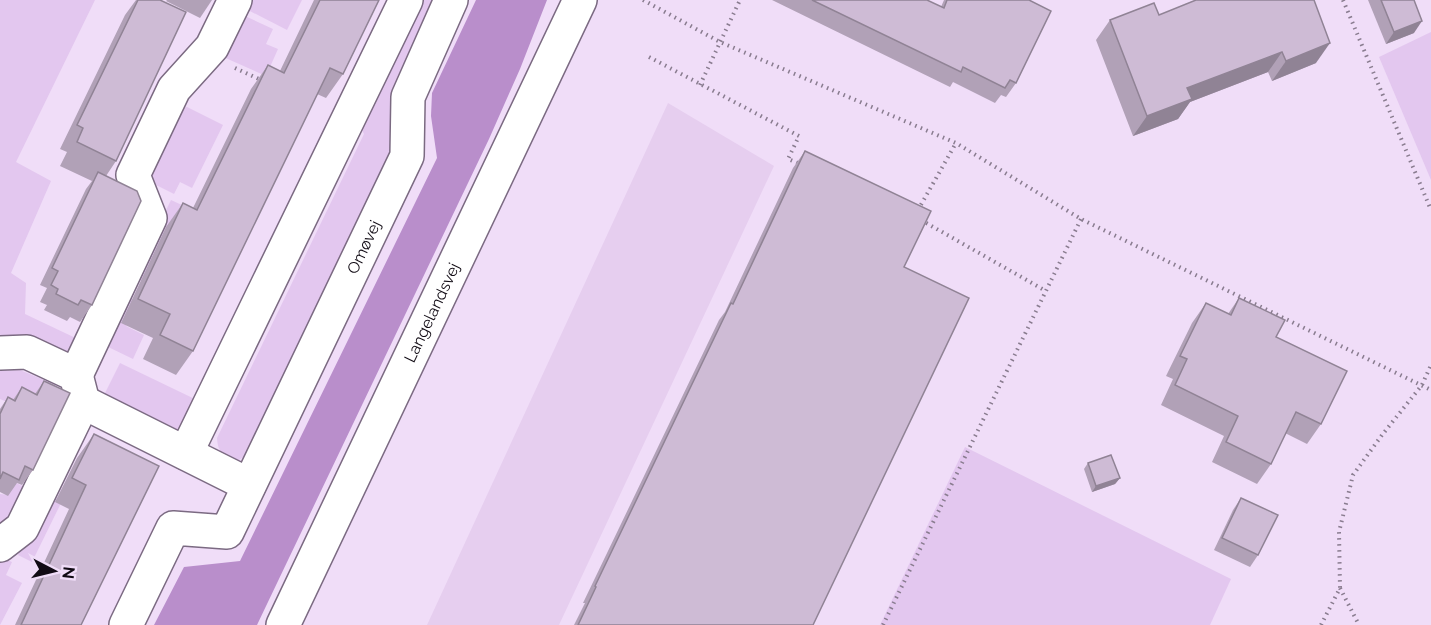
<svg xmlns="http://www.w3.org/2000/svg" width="1431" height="625" viewBox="0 0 1431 625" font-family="Raleway,sans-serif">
<rect width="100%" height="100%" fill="#f0ddf8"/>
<!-- built -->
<path fill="#e6ceef" d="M668 103 774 166 559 625H427Z"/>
<!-- green -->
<g fill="#e3c7ef">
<path d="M0 0H95L16 162 51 181 11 273 26 283 25 314 84 342 71 374 0 345Z"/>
<path d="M248 0H302L287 30 244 8Z"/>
<path d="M421 0H436L395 85 396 147 251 452 239 460C224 456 218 454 217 438L364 134 360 126Z"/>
<path d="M245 16 273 29 266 44 278 49 266 76 221 56Z"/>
<path d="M1431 32V180L1379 57Z"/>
<path d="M187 107 223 125 192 188 180 182 174 194 148 181 176 109Z"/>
<path d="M171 200 184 206 147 283 133 277Z"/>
<path d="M125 296 138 302 126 326 144 335 133 359 102 344Z"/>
<path d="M120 363 201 402 179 432 102 399Z"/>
<path d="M20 370 56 385 54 393 26 410 0 399V371Z"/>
<path d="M965 447 1231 579 1210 625H880Z"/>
<path d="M14 482 29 489 0 530V494L8 495Z"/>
<path d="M48 494 62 501 32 562 18 555Z"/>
<path d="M5 559 12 562 6 575 22 583 0 625V560Z"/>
</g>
<!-- forest -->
<path fill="#b98ecb" d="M476 0H547L520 69 489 139 257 625H154L184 567 240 561 437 158 431 116 432 93Z"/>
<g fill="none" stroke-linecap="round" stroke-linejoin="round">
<defs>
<g id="minor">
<path d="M0 353 27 352 76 375 83 402 22 528 0 545"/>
<path d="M76 375 150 218 133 175 174 89 212 47 235 0"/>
<path d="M83 402 249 485"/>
<path d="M186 453 406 0"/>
<path id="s1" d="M126 625 173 528 227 532 407 156 408 97 451 0"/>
<path id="s2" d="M283 625 580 0"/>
</g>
</defs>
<!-- minor casing -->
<use href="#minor" stroke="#7b6a82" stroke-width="36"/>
<!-- path -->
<g stroke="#897c8f" stroke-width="4" stroke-dasharray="1.5 4.5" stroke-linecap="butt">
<path d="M643 0 720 42 956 143 1081 219 1431 390"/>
<path d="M1343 0 1431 210"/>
<path d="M649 57 799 136 788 159 800 164"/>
<path d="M235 68 261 80"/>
<path d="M700 85 740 0"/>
<path d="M918 210 956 143"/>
<path d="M921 220 1046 291"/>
<path d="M1340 588 1359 625"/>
<path d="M883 625 1081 219"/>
<path d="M1321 625 1340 588 1339 532 1353 475 1382 435 1422 385 1431 365"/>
</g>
<!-- minor -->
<use href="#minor" stroke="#fff" stroke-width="33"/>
</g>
<!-- wall -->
<g fill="#b1a1b7">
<path d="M136 0H160L116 161 106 176 92 305 80 322 70 317 67 321 44 310 47 305 40 302 47 288 40 285 86 189 92 181 60 166 67 152 60 149 125 15Z"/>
<path d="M167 0H212L200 18 166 1Z"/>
<path d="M314 0H379L343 74 326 98 317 94 193 351 176 375 143 359 153 338 121 323 166 227 183 203 193 208 251 89 268 65 280 71Z"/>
<path d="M772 0H927L941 7 944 0H1029L1016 83 1006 97 1001 95 995 103 953 82 950 87Z"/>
<path d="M1196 0 1316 63 1272 81 1268 72 1190 102 1178 119 1133 136 1096 40 1110 20 1159 15Z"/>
<path d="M1368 0H1414V33L1386 44Z"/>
<path d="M805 151 904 267 813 625H574L585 603H583L719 320 725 312 793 168Z"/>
<path d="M1239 298 1276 337 1321 424 1307 444 1285 433 1271 464 1257 484 1212 462 1224 436 1161 405 1173 379 1166 376 1192 323 1206 303 1228 314Z"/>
<path d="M44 381 33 470 22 485 17 483 8 496 0 492V409L8 397 13 400 22 387 35 394Z"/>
<path d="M94 434 81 625H15L69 509 55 502 77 458Z"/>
<path d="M1088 463 1120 478 1115 484 1092 492 1084 469Z"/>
<path d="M1241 498 1258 555 1250 567 1214 550 1233 510Z"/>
</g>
<!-- shaded-wall -->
<g fill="#908395">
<path d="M1422 21 1414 33 1386 44 1394 32Z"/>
<path d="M1330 43 1316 63 1272 81 1286 61Z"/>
<path d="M1282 52 1268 72 1190 102 1178 119 1133 136 1147 116 1187 88Z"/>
<path d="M1120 478 1115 484 1092 492 1096 486Z"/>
</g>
<!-- building -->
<g fill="#cebbd5" stroke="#908395" stroke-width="1.5">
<path d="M138 0H160L186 12 116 161 77 142 83 128 77 125Z"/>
<path d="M320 0H379L343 74 330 68 193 351 160 335 170 314 138 299 183 203 197 210 268 65 284 73Z"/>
<path d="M812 0H927L944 8 947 0H1029L1051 11 1016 83 1010 80 1005 88 963 67 961 72Z"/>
<path d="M1196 0H1314L1330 43 1286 61 1282 52 1187 88 1192 99 1147 116 1110 20 1154 3 1159 15Z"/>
<path d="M1381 0H1414L1422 21 1394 32Z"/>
<path d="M805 151 931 211 904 267 969 298 813 625H578L596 587 595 586 731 303 733 304Z"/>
<path d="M98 172 137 191 141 201 92 305 81 300 78 305 56 294 58 289 51 285 58 271 52 268Z"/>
<path d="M1239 298 1285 320 1276 337 1347 371 1321 424 1296 412 1271 464 1226 442 1238 416 1175 385 1187 359 1180 356 1206 303 1231 315Z"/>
<path d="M44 381 70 393 33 470 25 466 19 480 3 472 0 479V414L8 397 15 401 22 387 37 395Z"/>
<path d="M94 434 159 466 81 625H21L86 485 72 478Z"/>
<path d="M1111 455 1120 478 1096 486 1088 463Z"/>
<path d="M1241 498 1278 515 1258 555 1222 538Z"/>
</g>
<g text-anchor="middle" stroke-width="4.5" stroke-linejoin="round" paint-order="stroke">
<!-- street labels -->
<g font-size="16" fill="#110b14" stroke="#f0ddf8">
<text dy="6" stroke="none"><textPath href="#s1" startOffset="478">Omøvej</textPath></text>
<text dy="6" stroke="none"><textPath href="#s2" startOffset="346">Langelandsvej</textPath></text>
</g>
</g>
<!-- north arrow -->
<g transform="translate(54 571) rotate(97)" stroke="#f0ddf8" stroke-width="4.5" paint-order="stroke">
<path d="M0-4.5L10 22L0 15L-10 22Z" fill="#110b14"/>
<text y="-9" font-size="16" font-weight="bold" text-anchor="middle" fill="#110b14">N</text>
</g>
</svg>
